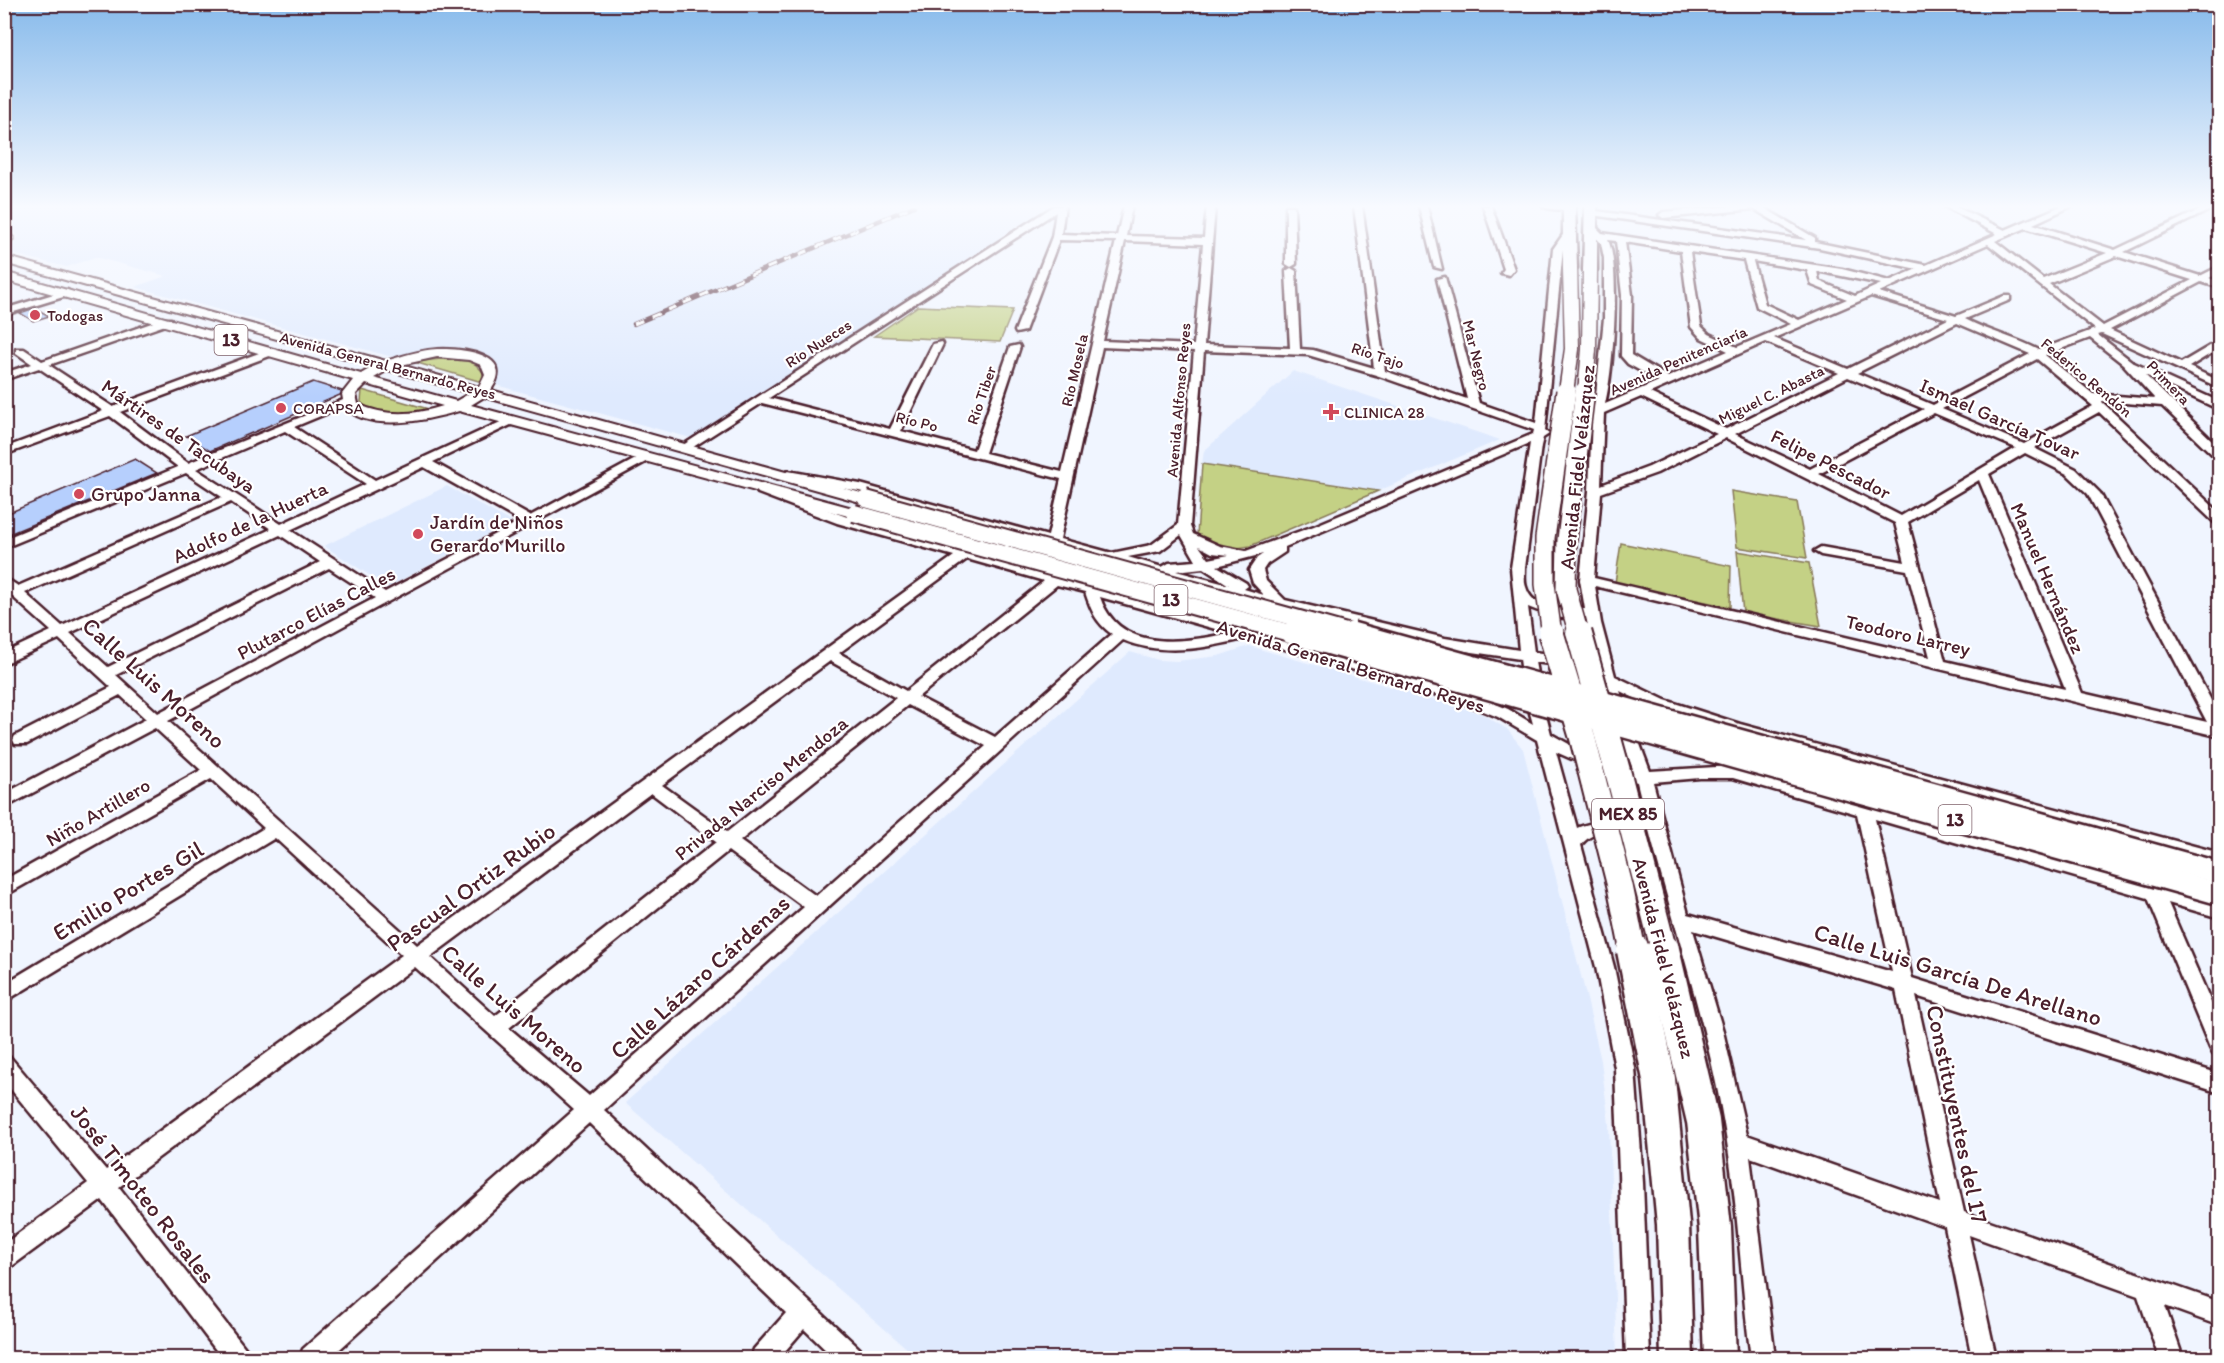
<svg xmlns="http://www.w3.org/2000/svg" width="2224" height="1363" viewBox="0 0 2224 1363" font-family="Itim,sans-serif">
<rect width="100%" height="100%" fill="#f0f5ff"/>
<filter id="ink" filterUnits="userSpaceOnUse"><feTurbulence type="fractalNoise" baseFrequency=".0167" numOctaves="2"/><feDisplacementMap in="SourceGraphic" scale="12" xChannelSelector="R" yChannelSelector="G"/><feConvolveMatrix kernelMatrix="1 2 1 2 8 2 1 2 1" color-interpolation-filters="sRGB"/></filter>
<g filter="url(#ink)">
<!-- built -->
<g fill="#dfeafe">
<path d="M5 206H1052L691 438 135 287 166 276 95 257 67 267 5 252 15 243 19 236 13 230 5 227Z"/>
<path d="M1293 371 1500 440 1378 491 1202 464 1204 451Z"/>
<path d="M447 486 511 522 388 587 324 546Z"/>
<path d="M1249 646 1480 713 1507 729 1523 749 1586 995 1601 1061 1609 1124 1617 1358H1308L1294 1350 1293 1358H918L625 1103 1130 652 1159 660 1177 661 1218 656Z"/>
</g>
<!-- green -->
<g fill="#c4d185" stroke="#877858" stroke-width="1.5">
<path d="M918 306 1013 310 1000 342 874 336Z"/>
<path d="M441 359 467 361 475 364 483 372 482 382 414 362Z"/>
<path d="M362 390 432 410C412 415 375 420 361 402Z"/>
<path d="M1202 464 1378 491 1250 546C1231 550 1212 549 1197 535Z"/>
<path d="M1731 491 1797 502 1807 558 1737 547Z"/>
<path d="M1621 543 1731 566 1730 607 1615 583Z"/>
<path d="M1737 551 1809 563 1821 626 1743 613Z"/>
</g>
<!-- building -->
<g fill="#b6cffd" stroke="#4a1f2b" stroke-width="1.5">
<path d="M35 308 49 316 33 321 20 313Z"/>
<path d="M313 382 342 391 340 395 210 451 186 436Z"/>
<path d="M135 459 157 473 4 536V515Z"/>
</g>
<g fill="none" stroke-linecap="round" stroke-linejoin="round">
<defs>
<g id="minor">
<path d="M1054 206H1065L1061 234 1117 236 1124 206H1132L1126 236 1204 238 1207 206H1215L1204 345 1290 348 1286 271 1291 268 1296 271 1300 349 1313 350 1374 368 1354 206H1362L1385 371 1467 399 1437 279 1445 277 1479 403 1536 423 1553 249 1567 229H1573L1574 231 1563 249 1545 431 1549 434 1543 438 1541 446 1525 568C1525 574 1524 582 1526 587 1533 612 1566 609 1585 609L1580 580 1589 491 1592 417 1587 414 1593 410 1596 395 1604 318V258L1601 243 1589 230V226H1595L1602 233 1842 269 1889 281 1917 269 1820 248 1592 215 1589 214V210L1806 240 1754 209 1663 218 1659 215 1663 212 1732 206H1761L1815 238V242L1926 265 1997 234 1944 206H1954L2005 230 2061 206H2072L2033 224 2115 250 2208 206H2218L2124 252 2200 276 2220 266V273L2209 278 2220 282V288L2201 282 2110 330 2181 363 2220 340V348L2189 367 2220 381V388L2102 334 2098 335 2134 363 2220 402V410L2145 375 2220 448V458H2216L2162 406 2101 401 2220 513V524L2215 523 2099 412 2034 448 2076 469 2100 493 2220 717V738L2213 735 1595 586 1601 623 1615 676 1665 700 1740 724 2220 853V867L1731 733 1655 708 1620 691 1650 771 1733 766 2220 903V918L2168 903 2220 1023V1057L2213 1054 2210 1048 2148 898 1875 819 1912 978 2220 1074V1093L1916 996 1964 1212 2220 1302V1326L2165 1306 2183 1358H2159L2138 1296 1969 1235 1996 1358H1972L1945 1227 1750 1157 1775 1358H1751C1741 1287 1739 1214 1727 1142 1708 1020 1665 902 1637 782L1608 775 1556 752 1577 828C1593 820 1636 817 1647 836L1644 841C1623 847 1602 819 1581 845L1614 967 1635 1068 1643 1183 1650 1358H1626L1615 1068 1596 967 1537 740 1498 717 1461 702 1248 638C1206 648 1163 657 1123 640L604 1110 860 1349 863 1358H834L804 1329 779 1358H751L754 1349 786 1313 589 1123 330 1358H300L303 1349 574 1110 415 967 119 1187 246 1349 249 1358H222L102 1200 12 1266 4 1269V1244L88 1183 4 1081V1056L11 1058 106 1170 402 955 275 838 4 1002V984L264 828 211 779 4 896V880L201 770 155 728 4 808V794L146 719 120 695 27 744H15L13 740 15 736 111 687 59 639 4 664V653L51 631 4 589V577L18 586 222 497 186 473 4 548V539L178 467 110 416 4 455V448L103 411 39 368 4 380V373L32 364 16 353V349H24L42 361 163 319H171V323L49 365 113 407 267 350H275V354L120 412 188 463 348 398 352 399V403L294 427 375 480 507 419H515V423L433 462 530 516 643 455 647 454 653 458 168 721 417 945 954 556 837 523 758 493 756 490 762 486 847 517 1254 631 1471 694 1508 709 1533 724 1525 695 1520 659 1445 648 1282 608 859 491 788 479 782 475 788 471 860 484 1048 536 1061 479 762 403 690 449H682L680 447ZM1056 212 1052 237 1015 331 1016 333 1025 331 1059 240 1116 241 1062 472 985 453 1020 347 1019 345 1010 347 974 450 901 431 943 344 942 342 933 344 890 429 769 398ZM2026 228 2107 253 2043 279 1995 241ZM1608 240 1616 241 1622 295 1621 356 1628 364 1659 381 1605 404C1613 373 1621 268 1608 240ZM1125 241 1203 244 1194 345 1103 341ZM1625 242 1681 251 1691 327 1701 338 1728 351 1668 377 1631 355 1632 295ZM1988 244 2095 329 2039 350C2015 337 1989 332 1965 319L2010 300V296H2004L1956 316 1879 292ZM1690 252 1744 260 1757 307 1791 324 1737 347 1709 334 1701 326ZM2116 256 2192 280 2103 326 2049 284ZM1753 261 1807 270 1812 285 1847 299 1799 320 1765 304ZM1817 271 1881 284 1855 296 1819 281ZM1871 296 1948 319 1848 369 1774 338ZM1957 323 2030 354 1933 405 1857 373ZM2090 338 2123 364 2155 399 2093 394 2045 355ZM1766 342 1839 373 1726 429 1650 393ZM1102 347 1194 351 1178 525 1151 545 1112 553 1060 539ZM1204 351 1308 355 1376 375 1534 430 1533 434 1314 526 1246 551 1220 546 1193 534 1190 526ZM2037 359 2093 406 2024 444 1942 409ZM1848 377 1924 409 1810 469 1735 434ZM1641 397 1717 434 1649 467 1601 485 1604 413ZM1934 413 2016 448 1901 516 1819 474ZM285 431 366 484 281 524 196 469ZM1726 438 1895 523 1905 562 1821 547 1814 551 1821 555 1907 570 1930 657 1594 578 1601 493 1657 473ZM1530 443 1511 568 1519 650 1445 638 1285 600 1266 581 1263 570 1267 564 1285 552V547ZM2025 453 2067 474 2088 494 2207 722 2082 693 1989 474ZM424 467 520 521 385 592 290 530ZM1979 480 2065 689 1945 661 1908 522ZM231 502 271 529 62 626 25 593ZM280 535 320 562 108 667 70 633ZM1181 535 1196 561 1169 563 1162 567 1128 557 1160 551ZM1199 546 1212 553 1229 555 1209 559ZM1263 554 1257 558 1249 570 1253 583 1264 595 1244 589 1248 586 1246 583 1217 566ZM967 559 1044 581 906 691 839 653ZM329 568 375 598 158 713 116 675ZM1203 568 1229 585 1176 571ZM1057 585 1085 592C1091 610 1096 623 1112 634L995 737 918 697ZM1100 597 1230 633C1183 643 1119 653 1100 597ZM1528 607 1556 618 1586 617 1598 668 1586 663 1579 668 1581 671 1601 682 1633 769C1604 763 1577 749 1551 734L1541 695 1535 662 1563 666 1570 661 1563 656 1534 652ZM830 661 896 698 727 832 662 785ZM908 705 986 746 816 896 740 841ZM1700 778H1733L1857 814 1892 972 1688 914 1653 782ZM651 793 716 842 495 1016 430 957ZM728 851 804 907 589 1096 509 1028ZM1693 930 1896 990 1940 1203 1747 1135 1723 1031Z"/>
<path d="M1286 206H1294L1296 264 1291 267 1286 264Z"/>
<path d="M1419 206H1427L1442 269 1434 267Z"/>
<path d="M1483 206H1491L1514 269 1509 275 1501 273 1504 269Z"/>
<path d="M1542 206H1572L1573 207C1566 211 1548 210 1542 206Z"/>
<path d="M67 290 72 293 70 295 4 315V309Z"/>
</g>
<g id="major">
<path d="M4 230 14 238 8 246 4 247Z"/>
<path d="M4 256 386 361C402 356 420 350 437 349 462 348 517 354 491 390L872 496 874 499 872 502H860L484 397 471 405 860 510 862 513 860 516H848L459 411C429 420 367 434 344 406L342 394 353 380 4 280V272L361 374 374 366 4 263ZM437 357 469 360 481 365 485 375 479 387 401 365ZM388 370 470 393 456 401 374 378ZM366 384 443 406C415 415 385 417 358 404L356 394Z"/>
</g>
<g id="highway">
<path d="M1563 206H1575L1577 268 1570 272 1563 268Z"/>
<path d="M1585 206H1597V270L1590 274 1583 270Z"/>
</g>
</defs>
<!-- minor casing -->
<use href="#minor" stroke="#4a1f2b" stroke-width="5"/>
<!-- major casing -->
<use href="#major" stroke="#4a1f2b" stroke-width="4"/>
<!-- highway casing -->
<use href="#highway" stroke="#4a1f2b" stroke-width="5"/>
<!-- minor -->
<use href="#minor" fill="#fff" fill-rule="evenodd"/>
<!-- major -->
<use href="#major" fill="#fff" fill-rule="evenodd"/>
<!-- highway -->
<use href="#highway" fill="#fff" fill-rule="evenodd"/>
<defs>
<path id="rail" d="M634 324 914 206"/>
</defs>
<!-- rail casing -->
<use href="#rail" stroke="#4a1f2b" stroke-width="4.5"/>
<!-- rail -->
<use href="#rail" stroke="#fff" stroke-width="3" stroke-dasharray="9" stroke-linecap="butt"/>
<defs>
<g id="major-bridge-far1">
<path d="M866 499 1357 635"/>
<path d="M854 513 1297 635"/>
</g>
<g id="major-bridge">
<path d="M1291 633 2220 894"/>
<path d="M1352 633 2220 873"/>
</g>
<g id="highway-bridge-far3">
<path d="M1566 392 1572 349 1570 268"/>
<path d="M1585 392 1589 350 1590 270"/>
</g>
<g id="highway-bridge-far2">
<path d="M1552 635 1545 584V538L1566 391"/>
<path d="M1579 635 1566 589 1567 540 1585 391"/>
</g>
<g id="highway-bridge-far1">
<path d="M1551 633 1582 736 1620 886 1633 951"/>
<path d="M1579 633 1620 780 1664 951"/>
</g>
<g id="highway-bridge">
<path d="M1633 950 1659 1079 1673 1224 1677 1358"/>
<path d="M1663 950 1703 1121 1715 1228 1720 1358"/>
</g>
</defs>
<!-- major-bridge-far1 casing -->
<use href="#major-bridge-far1" stroke="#4a1f2b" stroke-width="20" stroke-linecap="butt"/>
<!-- major-bridge casing -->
<use href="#major-bridge" stroke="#4a1f2b" stroke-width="26" stroke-linecap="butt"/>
<!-- highway-bridge-far3 casing -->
<use href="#highway-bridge-far3" stroke="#4a1f2b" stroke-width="17" stroke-linecap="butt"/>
<!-- highway-bridge-far2 casing -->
<use href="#highway-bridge-far2" stroke="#4a1f2b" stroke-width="22" stroke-linecap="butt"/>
<!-- highway-bridge-far1 casing -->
<use href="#highway-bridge-far1" stroke="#4a1f2b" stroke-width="29" stroke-linecap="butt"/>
<!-- highway-bridge casing -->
<use href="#highway-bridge" stroke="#4a1f2b" stroke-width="37" stroke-linecap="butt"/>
<!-- major-bridge-far1 -->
<use href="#major-bridge-far1" stroke="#fff" stroke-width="16"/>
<!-- major-bridge -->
<use href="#major-bridge" stroke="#fff" stroke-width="21"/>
<!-- highway-bridge-far3 -->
<use href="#highway-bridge-far3" stroke="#fff" stroke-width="14"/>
<!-- highway-bridge-far2 -->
<use href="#highway-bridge-far2" stroke="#fff" stroke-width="19"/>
<!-- highway-bridge-far1 -->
<use href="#highway-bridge-far1" stroke="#fff" stroke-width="25"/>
<!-- highway-bridge -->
<use href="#highway-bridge" stroke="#fff" stroke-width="32"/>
</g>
</g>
<!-- sky -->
<linearGradient id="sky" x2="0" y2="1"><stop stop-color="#87baeb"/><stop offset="0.52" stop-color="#f8faff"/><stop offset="1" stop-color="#f8faff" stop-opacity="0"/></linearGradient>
<rect width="2224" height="397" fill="url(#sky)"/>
<!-- markers -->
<g fill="#d1495b" stroke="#fff" stroke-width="2">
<circle cx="35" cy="315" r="6"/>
<circle cx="281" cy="408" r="6"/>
<path d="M1328 403h6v6h6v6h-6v6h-6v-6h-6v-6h6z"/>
<circle cx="79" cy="494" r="6"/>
<circle cx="418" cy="534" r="6"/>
</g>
<g text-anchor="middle" stroke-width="4.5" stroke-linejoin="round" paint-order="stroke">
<!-- far-poi labels -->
<g font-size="16" fill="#4a1f2b" stroke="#fff" text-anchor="start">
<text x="47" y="321">Todogas</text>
<text x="293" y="414">CORAPSA</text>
<text x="1344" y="418">CLINICA 28</text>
</g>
<!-- far-street labels -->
<g font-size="16" fill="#4a1f2b" stroke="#fff">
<text transform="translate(818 343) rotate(-33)" y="6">Río Nueces</text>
<text transform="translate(1378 355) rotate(18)" y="6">Río Tajo</text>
<text transform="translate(1477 355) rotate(76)" y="6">Mar Negro</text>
<text transform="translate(1678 360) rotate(-24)" y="6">Avenida Penitenciaría</text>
<text transform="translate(388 365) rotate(15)" y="6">Avenida General Bernardo Reyes</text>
<text transform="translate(1074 370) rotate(-77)" y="6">Río Mosela</text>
<text transform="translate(2087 377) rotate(40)" y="6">Federico Rendón</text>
<text transform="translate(2169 382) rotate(46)" y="6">Primera</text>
<text transform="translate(1771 394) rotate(-26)" y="6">Miguel C. Abasta</text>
<text transform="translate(981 395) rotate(-71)" y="6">Río Tiber</text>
<text transform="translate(1178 400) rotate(-85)" y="6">Avenida Alfonso Reyes</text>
<text transform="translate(917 421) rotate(14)" y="6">Río Po</text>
</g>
<!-- shield labels -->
<g fill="#fff" stroke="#80626b" stroke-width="1.5">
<rect x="214.5" y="325" width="33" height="30" rx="4.5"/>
<rect x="1154.5" y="585" width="33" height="30" rx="4.5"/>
<rect x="1592" y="799" width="72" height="30" rx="4.5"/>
<rect x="1938.5" y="805" width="33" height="30" rx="4.5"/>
</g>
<g font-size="18" font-weight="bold" fill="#4a1f2b">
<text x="231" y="346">13</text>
<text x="1171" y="606">13</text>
<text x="1628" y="820">MEX 85</text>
<text x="1955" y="826">13</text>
</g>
<!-- street labels -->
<g font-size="20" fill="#4a1f2b" stroke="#fff">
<text transform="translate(2000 419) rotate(24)" y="7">Ismael García Tovar</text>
<text transform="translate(179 436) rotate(35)" y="7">Mártires de Tacubaya</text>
<text transform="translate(1831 464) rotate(27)" y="7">Felipe Pescador</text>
<text transform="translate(1577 467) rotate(-84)" y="7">Avenida Fidel Velázquez</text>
<text transform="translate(250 522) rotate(-25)" y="7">Adolfo de la Huerta</text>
<text transform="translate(2048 578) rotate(67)" y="7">Manuel Hernández</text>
<text transform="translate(316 613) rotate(-28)" y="7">Plutarco Elías Calles</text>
<text transform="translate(1908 635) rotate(13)" y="7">Teodoro Larrey</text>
<text transform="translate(1351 666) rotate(17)" y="7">Avenida General Bernardo Reyes</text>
<text transform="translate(761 788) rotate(-39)" y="7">Privada Narciso Mendoza</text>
<text transform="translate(98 812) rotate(-30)" y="7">Niño Artillero</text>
<text transform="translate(1664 958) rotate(76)" y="7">Avenida Fidel Velázquez</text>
</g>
<!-- poi labels -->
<g font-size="20" fill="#4a1f2b" stroke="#fff" text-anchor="start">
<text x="91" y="501">Grupo Janna</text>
<text x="430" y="529">Jardín de Niños<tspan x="430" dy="23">Gerardo Murillo</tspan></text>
</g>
<!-- near-street labels -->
<g font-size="24" fill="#4a1f2b" stroke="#fff">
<text transform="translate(154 683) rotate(42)" y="8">Calle Luis Moreno</text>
<text transform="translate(471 887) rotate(-36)" y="8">Pascual Ortiz Rubio</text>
<text transform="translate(128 891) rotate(-31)" y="8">Emilio Portes Gil</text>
<text transform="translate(1958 975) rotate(17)" y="8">Calle Luis García De Arellano</text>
<text transform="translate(700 977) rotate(-42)" y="8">Calle Lázaro Cárdenas</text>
<text transform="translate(514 1009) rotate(41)" y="8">Calle Luis Moreno</text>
<text transform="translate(1957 1114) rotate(78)" y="8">Constituyentes del 17</text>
<text transform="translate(143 1194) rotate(52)" y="8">José Timoteo Rosales</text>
</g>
</g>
<!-- margin -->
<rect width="2224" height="1363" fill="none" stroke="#fff" stroke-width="24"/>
<rect x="12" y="12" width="2200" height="1339" fill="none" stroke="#4a1f2b" stroke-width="2" filter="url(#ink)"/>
</svg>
